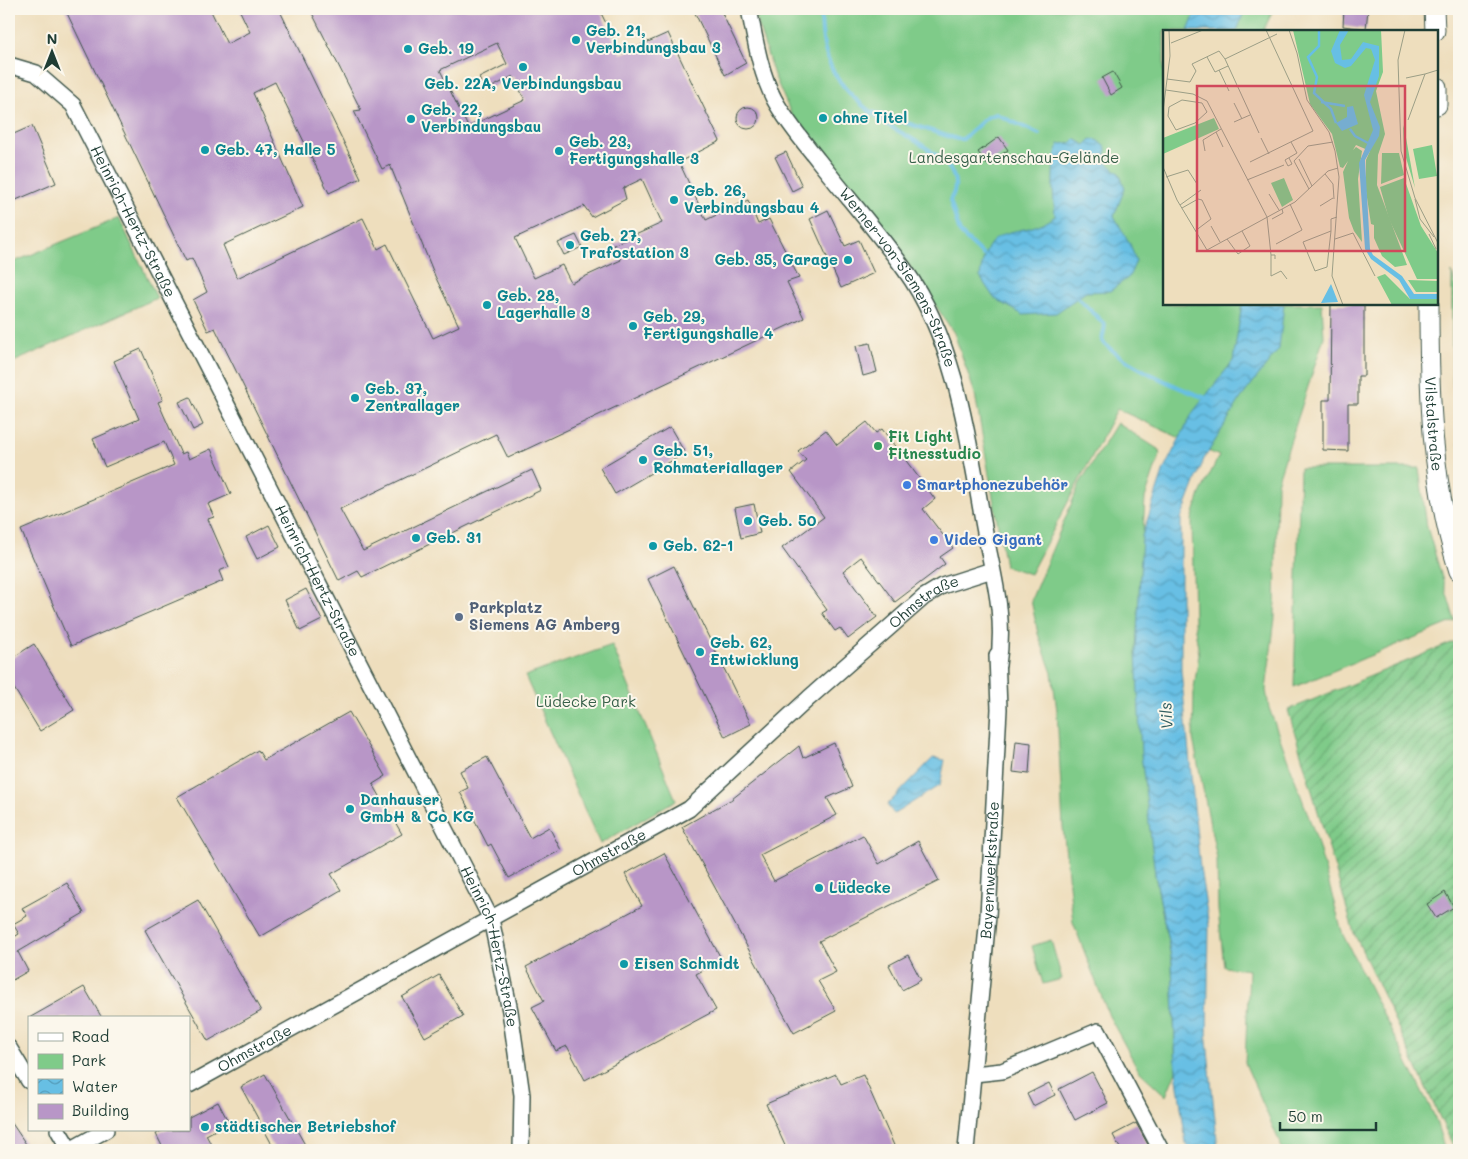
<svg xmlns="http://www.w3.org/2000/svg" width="1468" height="1159" viewBox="0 0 1468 1159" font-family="Mali,sans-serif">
<defs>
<pattern id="garden-furrows" width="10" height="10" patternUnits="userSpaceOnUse" patternTransform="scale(1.25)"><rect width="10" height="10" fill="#7fcb89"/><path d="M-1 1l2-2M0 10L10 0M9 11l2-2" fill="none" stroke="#67a671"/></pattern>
<pattern id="water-waves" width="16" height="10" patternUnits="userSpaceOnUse" patternTransform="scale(1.25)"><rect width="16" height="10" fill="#67bfe4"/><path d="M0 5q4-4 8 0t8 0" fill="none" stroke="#549cba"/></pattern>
</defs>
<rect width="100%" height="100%" fill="#fbf7ec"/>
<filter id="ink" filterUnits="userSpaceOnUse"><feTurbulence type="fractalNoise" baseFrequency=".02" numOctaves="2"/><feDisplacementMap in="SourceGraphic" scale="10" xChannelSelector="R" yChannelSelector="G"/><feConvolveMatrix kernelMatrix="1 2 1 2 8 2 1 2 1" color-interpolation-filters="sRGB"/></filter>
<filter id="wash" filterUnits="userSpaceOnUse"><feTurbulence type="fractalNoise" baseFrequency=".0096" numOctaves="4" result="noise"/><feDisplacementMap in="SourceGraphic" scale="20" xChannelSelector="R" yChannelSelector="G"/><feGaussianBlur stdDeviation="1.12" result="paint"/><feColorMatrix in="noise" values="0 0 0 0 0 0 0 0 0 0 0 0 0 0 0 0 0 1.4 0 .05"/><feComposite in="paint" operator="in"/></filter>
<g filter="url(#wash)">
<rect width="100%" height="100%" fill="#eedebd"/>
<!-- green -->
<g fill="#7fcb89" stroke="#4f845e">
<path d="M753 9H1274L1263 31H1164V304H1322L1324 337 1277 483 1275 618 1266 690 1269 708 1316 837 1343 935 1434 1115 1445 1150H1283L1245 1063 1249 970 1224 967 1218 910 1217 859 1193 739 1194 688 1199 654 1194 623 1192 520 1200 494 1219 456 1117 409 1030 574 1005 566 975 394 954 333 910 267 796 125 774 75Z"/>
<path d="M119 218 157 298 9 364V264Z"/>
<path d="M1452 272 1459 303V445L1452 374Z"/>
<path d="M1117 423 1161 451 1145 498 1136 652 1155 874 1172 962 1176 1071 1166 1096 1139 1071 1109 1016 1073 922 1063 827 1057 711 1052 673 1038 634 1031 600 1080 483Z"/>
<path d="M1300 468H1419L1427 527 1455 621 1294 687Z"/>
<path d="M612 645 676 800 600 844 525 676Z"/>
<path d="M1051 940 1062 979 1043 984 1032 946Z"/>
</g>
<!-- garden -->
<path fill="url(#garden-furrows)" stroke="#4f845e" d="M1456 641 1459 650V1150H1455L1354 933 1288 710Z"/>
<!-- water -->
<g fill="url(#water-waves)" stroke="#437e8c">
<path d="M1197 9H1245L1237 31H1188Z"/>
<path d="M1075 139 1085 145 1091 139 1097 140 1106 148V162L1119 173 1125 188 1114 216 1130 244 1136 261 1129 277 1110 291 1086 292 1056 313 1023 315 994 298 980 277C987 215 1020 242 1055 216 1053 192 1050 167 1059 144L1071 143Z"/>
<path d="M1242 304H1284L1279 349 1241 398 1204 459 1181 519V670L1200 868 1209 926 1207 1040 1218 1150H1190L1186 1143 1176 1071 1172 962 1155 874 1141 754 1136 652 1142 536 1164 469 1193 412 1233 361Z"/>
<path d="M933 758 945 760 940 785 894 814 887 805Z"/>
</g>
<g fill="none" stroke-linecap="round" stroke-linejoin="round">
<!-- stream -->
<g stroke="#67bfe4" stroke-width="4">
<path d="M821 9C821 37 824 62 842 84 853 99 870 112 885 123 907 138 974 164 950 200L960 233 983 255"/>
<path d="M872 112 957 139H963L987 117 996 114 1039 134"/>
<path d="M1078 298 1105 325 1102 341C1123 364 1179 389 1209 399"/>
</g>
</g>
<g id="blocks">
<!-- building -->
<g fill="#b896c7" fill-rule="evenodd">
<path d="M65 9H210L227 44 250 32 239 9H279L361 178 329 193 275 82 253 93 303 207 223 245 237 278 363 218 378 249 387 244 433 338 459 326 435 276 390 165 382 169 354 111 361 110 310 9H599L621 54 668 33 720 141 679 162 706 220 748 200 758 224 769 219 799 278 787 282 804 318 508 458 496 434 340 509 363 551 532 470 541 490 362 577 358 571 339 581 215 328 208 331 193 300 207 292 192 258 186 261ZM497 43 507 64 479 78 485 91 513 76 525 100 468 127 440 70ZM642 179 662 223 613 245 621 260 571 283 562 265 534 278 515 238 584 206 592 217 626 199 623 188Z"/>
<path d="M693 9H720L746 63 725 75Z"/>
<path d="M1344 9H1368L1366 29 1343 26Z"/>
<path d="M1113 72 1122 88 1111 95 1102 78Z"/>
<circle cx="748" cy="118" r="11"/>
<path d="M32 126 56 183 9 203V136Z"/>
<path d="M999 137 1008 150 987 165 978 152Z"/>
<path d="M786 152 802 186 792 191 775 157Z"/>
<path d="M828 210 845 246 859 240 874 273 841 288 810 219Z"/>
<path d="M576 235 582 247 564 255 558 243Z"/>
<path d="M1331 304H1364V376H1358V404H1348V451L1323 450V400H1330Z"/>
<path d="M870 343 877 372 863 376 856 346Z"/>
<path d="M141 349 163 400 158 402 181 454 186 452 189 459 211 449 231 494 208 504 214 517 208 519 229 567 219 571 223 581 71 646 21 530 174 465 164 442 105 467 93 439 139 419 114 361Z"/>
<path d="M190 397 203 425 193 430 179 402Z"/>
<path d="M867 422 876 433 882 429 935 499 923 509 953 548 940 557 945 564 895 602 861 557 843 571 877 617 848 639 840 628 835 631 822 613 827 610 782 548 824 517 791 472 806 460 798 451 826 430 837 445Z"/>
<path d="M670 427 685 453 615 494 600 468Z"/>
<path d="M754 504 760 533 741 538 735 508Z"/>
<path d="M269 525 280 547 257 559 246 537Z"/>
<path d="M674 566 751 724 725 737 648 579Z"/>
<path d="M306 589 322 620 300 631 285 600Z"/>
<path d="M34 644 74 710 40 731 9 680V660Z"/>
<path d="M349 712 386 776 373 784 402 834 331 874 341 890 260 937 177 797 258 750 264 760Z"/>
<path d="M1016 741 1031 743 1029 774 1013 772Z"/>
<path d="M834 743 852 787 827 798 837 815 760 855 774 881 863 835 879 864 918 841 939 881 819 941 836 972 818 981 836 1011 794 1033 682 827 732 799 799 746 803 758Z"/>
<path d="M487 757 530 838 549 827 561 850 509 878 491 844 488 846 460 792 468 788 460 771Z"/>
<path d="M664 853 722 960 696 974 716 1010 585 1080 567 1046 556 1051 532 1007 544 1001 526 967 642 906 625 874Z"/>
<path d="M67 883 84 913 18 952 28 971 9 982V935L11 939 19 934 13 924 27 916 22 908Z"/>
<path d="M1445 892 1454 907 1436 918 1427 904Z"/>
<path d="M198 900 261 1011 208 1041 145 930Z"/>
<path d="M908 955 921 980 902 990 889 965Z"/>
<path d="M439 975 463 1016 425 1037 402 997Z"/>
<path d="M84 987 102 1018H29Z"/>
<path d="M1092 1072 1108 1103 1075 1120 1059 1089Z"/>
<path d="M265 1074 308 1150H275L241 1087Z"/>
<path d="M836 1074 841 1084 863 1075 896 1150H787L766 1104Z"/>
<path d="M1049 1083 1055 1095 1033 1106 1027 1094Z"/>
<path d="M218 1102 229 1123 206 1135 214 1150H186L184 1146 177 1150H164L156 1134 163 1130H189V1117Z"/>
<path d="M9 1119 30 1150H9Z"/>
<path d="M1136 1123 1151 1150H1121L1113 1135Z"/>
</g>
</g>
</g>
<g filter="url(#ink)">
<use href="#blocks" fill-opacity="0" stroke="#3e5549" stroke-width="1"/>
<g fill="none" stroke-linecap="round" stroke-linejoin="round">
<defs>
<g id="minor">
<path id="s1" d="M749 9C755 39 760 72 774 99 786 121 803 141 818 160 847 197 878 232 905 270 956 341 969 443 984 527 993 576 1006 615 998 665"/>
<path id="s2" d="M9 65 36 73 73 105 491 919 510 1011 522 1095 521 1150"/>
<path d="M9 1048 29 1081"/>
<path d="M974 1074 1002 1071 1098 1031 1161 1150"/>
<path id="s3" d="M189 1085 689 809 809 698 924 597 942 586 992 570"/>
<path d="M58 1130 70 1150 106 1130"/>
<path id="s4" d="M966 1150 988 916 999 709 997 655"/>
</g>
<g id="major">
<path d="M1434 9 1435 31"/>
<path d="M1437 87V105"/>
<path id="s5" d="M1429 304C1429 394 1431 484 1459 571"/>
</g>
</defs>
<!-- minor casing -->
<use href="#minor" stroke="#3e5549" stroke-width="18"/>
<!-- major casing -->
<use href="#major" stroke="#3e5549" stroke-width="21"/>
<!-- minor -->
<use href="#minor" stroke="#fff" stroke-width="15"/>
<!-- major -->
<use href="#major" stroke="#fff" stroke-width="19"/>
</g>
</g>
<!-- markers -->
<g fill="#0f9aa8" stroke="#fbf7ec" stroke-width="2">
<circle cx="576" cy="40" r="5"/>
<circle cx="408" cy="49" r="5"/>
<circle cx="523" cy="67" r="5"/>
<circle cx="823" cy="118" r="5"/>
<circle cx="411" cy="119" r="5"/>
<circle cx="205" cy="150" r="5"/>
<circle cx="559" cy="151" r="5"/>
<circle cx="674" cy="200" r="5"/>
<circle cx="570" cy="245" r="5"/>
<circle cx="848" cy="260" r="5"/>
<circle cx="487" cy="305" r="5"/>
<circle cx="633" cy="326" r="5"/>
<circle cx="355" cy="398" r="5"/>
<circle cx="643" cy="460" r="5"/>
<circle cx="748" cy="521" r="5"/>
<circle cx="416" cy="538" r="5"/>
<circle cx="653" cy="546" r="5"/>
<circle cx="700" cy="652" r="5"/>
<circle cx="350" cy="809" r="5"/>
<circle cx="819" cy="888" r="5"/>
<circle cx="624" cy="964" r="5"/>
<circle cx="205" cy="1127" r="5"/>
</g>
<circle fill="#2e9e5b" stroke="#fbf7ec" stroke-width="2" cx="878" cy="446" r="5"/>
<g fill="#3f7fe0" stroke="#fbf7ec" stroke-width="2">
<circle cx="907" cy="485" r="5"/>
<circle cx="934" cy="540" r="5"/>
</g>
<circle fill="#5c6f8a" stroke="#fbf7ec" stroke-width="2" cx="459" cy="617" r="5"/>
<g text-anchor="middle" stroke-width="4" stroke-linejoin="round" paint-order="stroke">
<!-- culture labels -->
<g font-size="15" font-weight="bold" fill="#0d838f" stroke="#fbf7ec" text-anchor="start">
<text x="586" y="36">Geb. 21,<tspan x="586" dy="17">Verbindungsbau 3</tspan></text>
<text x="418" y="54">Geb. 19</text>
<text x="523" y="89" text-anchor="middle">Geb. 22A, Verbindungsbau</text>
<text x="421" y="115">Geb. 22,<tspan x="421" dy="17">Verbindungsbau</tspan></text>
<text x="833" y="123">ohne Titel</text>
<text x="569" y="147">Geb. 23,<tspan x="569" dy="17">Fertigungshalle 3</tspan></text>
<text x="215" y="155">Geb. 47, Halle 5</text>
<text x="684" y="196">Geb. 26,<tspan x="684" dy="17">Verbindungsbau 4</tspan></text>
<text x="580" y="241">Geb. 27,<tspan x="580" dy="17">Trafostation 3</tspan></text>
<text x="838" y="265" text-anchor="end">Geb. 35, Garage</text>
<text x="497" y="301">Geb. 28,<tspan x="497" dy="17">Lagerhalle 3</tspan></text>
<text x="643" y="322">Geb. 29,<tspan x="643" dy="17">Fertigungshalle 4</tspan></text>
<text x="365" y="394">Geb. 37,<tspan x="365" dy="17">Zentrallager</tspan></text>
<text x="653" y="456">Geb. 51,<tspan x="653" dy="17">Rohmateriallager</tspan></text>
<text x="758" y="526">Geb. 50</text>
<text x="426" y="543">Geb. 31</text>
<text x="663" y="551">Geb. 62-1</text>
<text x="710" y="648">Geb. 62,<tspan x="710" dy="17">Entwicklung</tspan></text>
<text x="360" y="805">Danhauser<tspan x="360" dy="17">GmbH &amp; Co KG</tspan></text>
<text x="829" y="893">Lüdecke</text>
<text x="634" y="969">Eisen Schmidt</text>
<text x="215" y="1132">städtischer Betriebshof</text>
</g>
<!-- park labels -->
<g font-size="15" fill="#376049" stroke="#fbf7ec">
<text x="1014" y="163">Landesgartenschau-Gelände</text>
<text x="586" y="707">Lüdecke Park</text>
</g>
<!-- street labels -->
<g font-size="15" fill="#1f3d34" stroke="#fbf7ec">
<text dy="5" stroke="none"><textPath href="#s2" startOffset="208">Heinrich-Hertz-Straße</textPath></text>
<text dy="5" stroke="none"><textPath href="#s1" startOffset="312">Werner-von-Siemens-Straße</textPath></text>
<text dy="5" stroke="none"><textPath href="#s5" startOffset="120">Vilstalstraße</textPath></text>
<text dy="5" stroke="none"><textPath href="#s2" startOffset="612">Heinrich-Hertz-Straße</textPath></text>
<text dy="5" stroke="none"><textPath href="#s3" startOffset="885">Ohmstraße</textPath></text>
<text dy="5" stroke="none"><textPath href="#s3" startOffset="480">Ohmstraße</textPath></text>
<text dy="5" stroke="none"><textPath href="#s4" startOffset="281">Bayernwerkstraße</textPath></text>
<text dy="5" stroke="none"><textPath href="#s2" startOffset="1018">Heinrich-Hertz-Straße</textPath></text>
<text dy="5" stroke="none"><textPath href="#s3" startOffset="75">Ohmstraße</textPath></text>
</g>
<!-- leisure labels -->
<g font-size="15" font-weight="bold" fill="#27864d" stroke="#fbf7ec" text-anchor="start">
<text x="888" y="442">Fit Light<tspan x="888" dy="17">Fitnesstudio</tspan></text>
</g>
<!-- shop labels -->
<g font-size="15" font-weight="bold" fill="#366cbe" stroke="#fbf7ec" text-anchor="start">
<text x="917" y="490">Smartphonezubehör</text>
<text x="944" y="545">Video Gigant</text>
</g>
<!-- service labels -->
<g font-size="15" font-weight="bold" fill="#4e5e75" stroke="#fbf7ec" text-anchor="start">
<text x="469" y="613">Parkplatz<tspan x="469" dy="17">Siemens AG Amberg</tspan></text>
</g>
<!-- water labels -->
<g font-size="16" font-style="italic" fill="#315e60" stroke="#fbf7ec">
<text transform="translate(1166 716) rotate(-93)" y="6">Vils</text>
</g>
</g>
<!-- overview -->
<g transform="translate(1163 30)">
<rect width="275" height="275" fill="#eedebd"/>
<path d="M130 0H218L220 42 213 61 222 104 215 125 214 155 244 235 232 237 219 226 211 208V195L208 194 203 161V130L207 121 193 115 190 120 193 117 199 121 195 149 199 212 191 201 186 188 180 142 185 131 180 138 177 137 169 104 147 74ZM51 88 56 99 0 124V108ZM240 95 242 102 252 158 241 121ZM269 115 274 146 256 149 250 119ZM219 123H236L241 145 218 154ZM121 148 130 170 119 177 108 153ZM222 244 247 269H275V275H229L214 247ZM245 250 275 251V262H253Z" fill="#7fcb89"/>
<path d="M241 148 258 196 275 223V249H254L226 189 217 157Z" fill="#7fcb89"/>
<path d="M177 0H186L177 15 179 30 188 29 200 12 216 16V46L207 72 217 97 216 106 202 130 207 219 210 225 239 246 251 264H275V269H247L236 250 208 229 202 219 196 133 210 100 201 65 212 30 208 19 203 18 188 36 182 38 172 33 168 21ZM190 76 195 94 179 101 173 93 184 87V77ZM168 254 175 272 158 273Z" fill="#67bfe4"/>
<path fill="none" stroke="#67bfe4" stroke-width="2.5" d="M156 0V16L145 27 154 47 151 63 168 79 173 93M158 72 182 76M187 99 192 106 205 113"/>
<path fill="none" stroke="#9b9e86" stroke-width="1" d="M126 0 134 23 144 70 166 102 172 121 176 147 169 246 180 275M242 0 235 30 238 121 252 168 275 213M8 13 40 0M44 27 52 42 65 36M56 40 66 61M243 48 262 44M4 49 27 52 33 41 29 34 56 21 62 29M3 60 30 64 44 71 104 187 108 225H112V229M19 70 39 73 44 82 32 93 13 100 5 86 6 77ZM71 73 79 89M0 81 7 26 6 0M245 90 262 44 275 40M71 92 87 85M53 102 60 117M96 103 62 29 114 4M98 108 106 124M42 121 40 110 58 99M126 128 129 134 125 136 122 130 134 123 128 112M136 129 149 156M87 132 150 101 103 0M0 137 14 170 44 220 132 172 165 141 175 138M162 144 170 154 171 169M3 147 25 140 34 154M84 150 121 135M146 159 131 131 145 116 170 112M106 164 116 180M252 169 257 189 271 207M17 175 38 160M157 176 170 168M19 178 35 169 39 170 48 189 32 201M109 189 120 183 119 179M48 196 57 212M168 201 140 212 152 241 164 237 168 201V189L174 187M266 204 273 219M64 209 75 224 87 216 79 201M172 209 190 203 212 246M113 214 139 200 127 174M108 225V246L118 241 124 249"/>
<path fill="#d1495b" fill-opacity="0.15" stroke="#d1495b" stroke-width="2.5" d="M34 56H242V221H34Z"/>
<rect width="275" height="275" fill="none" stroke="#1f3d34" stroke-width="2.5"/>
</g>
<!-- margin -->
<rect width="1468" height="1159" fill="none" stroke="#fbf7ec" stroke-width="30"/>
<!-- legend -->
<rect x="28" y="1016" width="162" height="115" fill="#fbf7ec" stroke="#a3ada2"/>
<rect x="38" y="1033" width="25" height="8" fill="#ffffff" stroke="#a3ada2"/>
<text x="72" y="1042" font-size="15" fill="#1f3d34">Road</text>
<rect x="38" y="1054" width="25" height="15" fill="#7fcb89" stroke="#a3ada2"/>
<text x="72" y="1066" font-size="15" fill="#1f3d34">Park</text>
<rect x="38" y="1079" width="25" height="15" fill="url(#water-waves)" stroke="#a3ada2"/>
<text x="72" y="1092" font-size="15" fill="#1f3d34">Water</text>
<rect x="38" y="1104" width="25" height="15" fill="#b896c7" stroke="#a3ada2"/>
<text x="72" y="1116" font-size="15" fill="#1f3d34">Building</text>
<!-- north arrow -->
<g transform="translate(52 52)" stroke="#fbf7ec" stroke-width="4" paint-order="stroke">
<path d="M0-4L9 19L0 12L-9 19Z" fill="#1f3d34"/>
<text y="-8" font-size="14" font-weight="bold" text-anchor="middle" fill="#1f3d34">N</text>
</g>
<!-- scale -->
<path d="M1280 1122v8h96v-8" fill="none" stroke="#1f3d34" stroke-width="2.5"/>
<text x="1288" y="1122" font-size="15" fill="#1f3d34" stroke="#fbf7ec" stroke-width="4" paint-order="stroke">50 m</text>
</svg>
